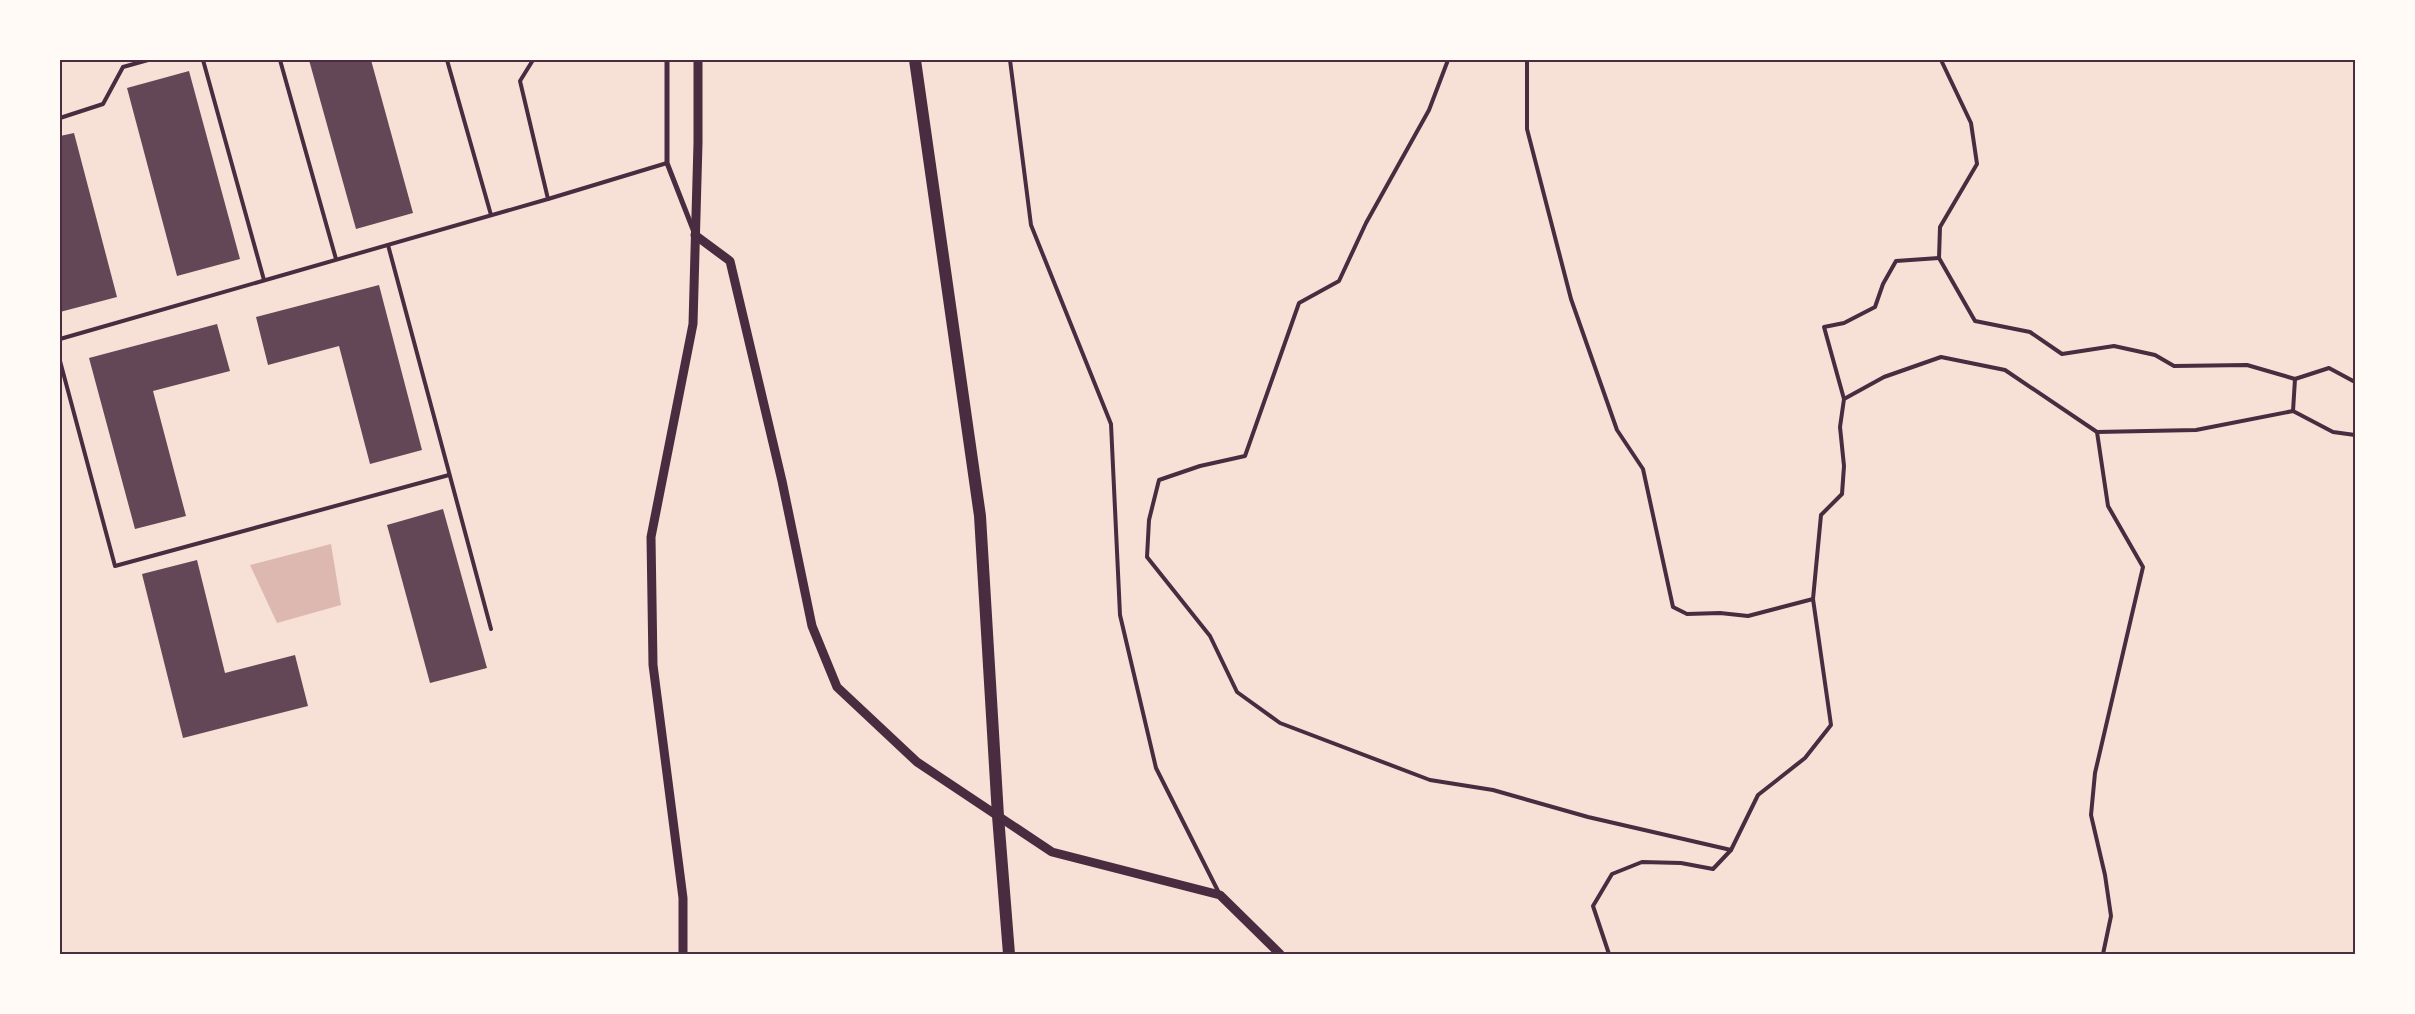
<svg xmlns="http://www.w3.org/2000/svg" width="2415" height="1014" viewBox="0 0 2415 1014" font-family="Commissioner,sans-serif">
<rect width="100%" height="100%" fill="#f7e1d7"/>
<!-- water -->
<path fill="#dcb8b0" d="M331 544 341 605 277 623 250 565Z"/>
<!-- building -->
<g fill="#644757">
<path d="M309 60H371L413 213 356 229Z"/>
<path d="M189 71 240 259 177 276 127 88Z"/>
<path d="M74 133 117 297 60 312V136Z"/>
<path d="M379 285 422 450 370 464 339 346 268 365 256 317Z"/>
<path d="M217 324 230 371 153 391 186 516 135 529 89 358Z"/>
<path d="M443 509 487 668 430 683 387 525Z"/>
<path d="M197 560 225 673 295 655 308 706 183 738 142 574Z"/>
</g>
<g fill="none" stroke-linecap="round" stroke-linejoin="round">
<!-- service -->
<g stroke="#4a2c40" stroke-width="4">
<path d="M203 60 264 280"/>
<path d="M280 60 336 259"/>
<path d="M447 60 491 215"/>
<path d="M1010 60 1031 225 1111 424 1120 615 1156 768 1219 893"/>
<path d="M1448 60 1429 110 1366 223 1339 281 1299 303 1245 456 1200 466 1159 480 1149 520 1147 557 1210 636 1237 692 1280 723 1430 780 1493 790 1588 817 1731 850 1758 795 1805 758 1831 725 1813 599 1821 515 1842 494 1844 466 1840 427 1844 399 1884 377 1941 357 2005 370 2097 432 2196 430 2293 411 2333 432 2355 435"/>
<path d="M1527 60V129L1571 299 1617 430 1643 469 1673 607 1687 614 1720 613 1748 616 1813 599"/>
<path d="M1941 60 1971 123 1977 164 1940 227 1939 258 1975 321 2030 332 2062 354 2114 346 2155 355 2174 366 2247 365 2295 379 2329 368 2355 382"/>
<path d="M60 118 103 104 123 67 148 60"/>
<path d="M548 199 667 163"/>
<path d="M388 245 491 629"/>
<path d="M60 339 548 199 520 81 533 60"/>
<path d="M60 361 115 566 449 475"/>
<path d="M1844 399 1824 327 1844 323 1875 307 1883 284 1896 261 1939 258"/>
<path d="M2293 411 2295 379"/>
<path d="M2097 432 2108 506 2143 567 2095 773 2091 815 2105 875 2111 916 2103 954"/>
<path d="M1609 954 1593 906 1612 874 1642 862 1681 863 1713 869 1731 850"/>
</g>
<!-- minor -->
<path stroke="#4a2c40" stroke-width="5" d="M667 60V163L694 232"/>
<!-- tertiary -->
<g stroke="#4a2c40" stroke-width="9">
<path d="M695 235 730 261 782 481 812 626 837 687 917 762 1052 852 1220 895 1280 954"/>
<path d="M683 954V898L653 665 651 537 693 324 698 143V60"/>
</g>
<!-- primary -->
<path stroke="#4a2c40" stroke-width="12" d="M915 60 980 516 998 816 1009 954"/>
</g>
<!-- border -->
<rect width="2415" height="1014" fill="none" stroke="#fffaf5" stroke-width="122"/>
<rect x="61" y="61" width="2293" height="892" fill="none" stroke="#4a2c40" stroke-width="2"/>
</svg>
